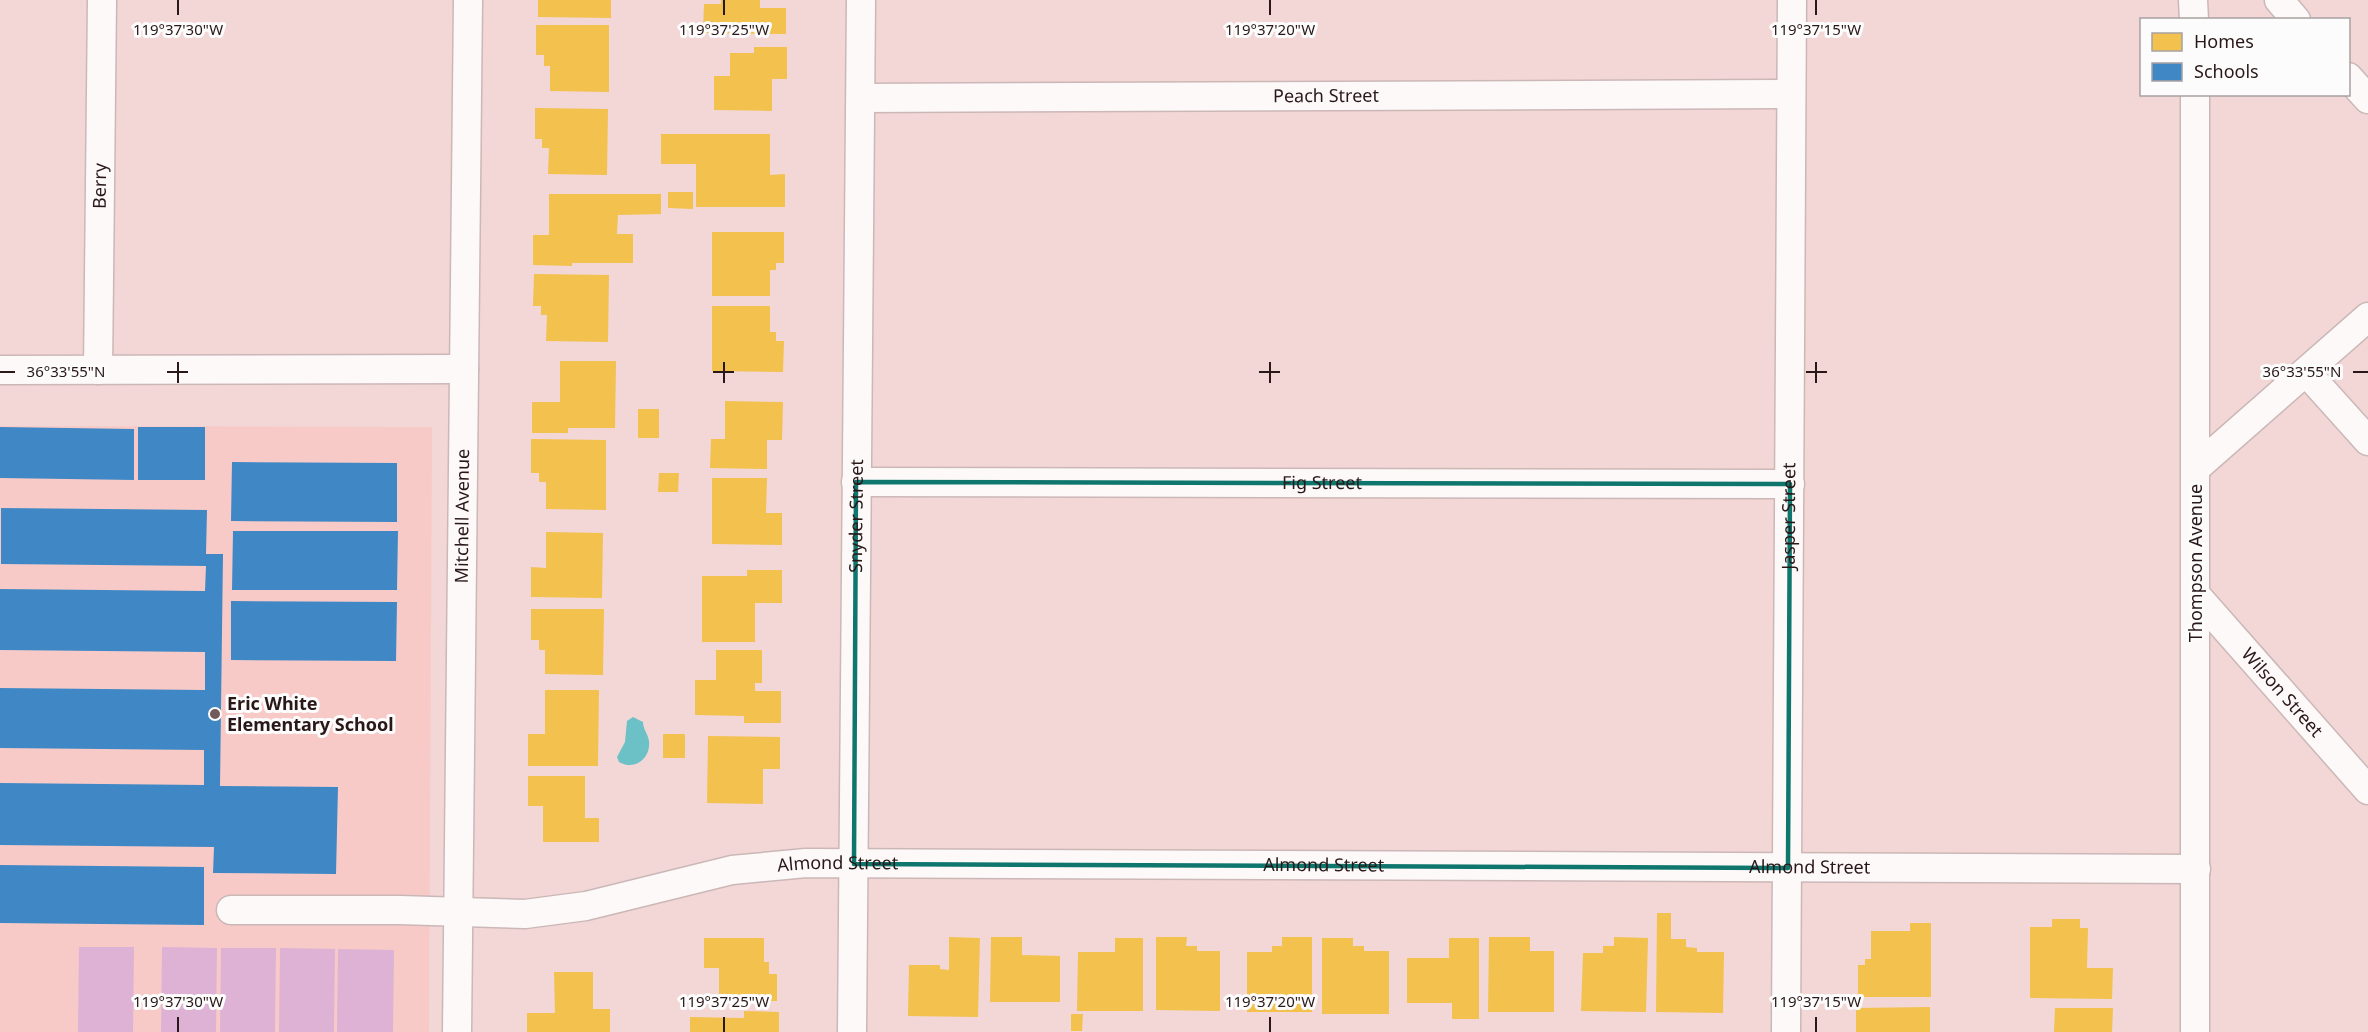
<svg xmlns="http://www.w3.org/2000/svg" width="2368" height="1032" viewBox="0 0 2368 1032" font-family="'Noto Sans',sans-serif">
<rect width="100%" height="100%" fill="#f2d7d6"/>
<!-- built -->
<path fill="#f7cac8" d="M0 426 432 427 429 1032H0Z"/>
<!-- green -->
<g fill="#ddb2d5">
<path d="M79 947H134L133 1032H78Z"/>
<path d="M162 947 217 948 216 1032H161Z"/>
<path d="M221 948H276L275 1032H220Z"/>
<path d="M280 948 335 949 334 1032H279Z"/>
<path d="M338 949 394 950 393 1032H337Z"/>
</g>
<!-- water -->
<path fill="#6cc1c7" d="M633 717 643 722C643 729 648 734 649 741 651 759 634 771 619 762L617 757 625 742 627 721Z"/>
<!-- homes -->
<g fill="#f2c14e">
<path d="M538 0H611V18L538 17Z"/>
<path d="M721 0H760V8H786V34L703 33 704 4H721Z"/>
<path d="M536 25H609V92L550 91V66H544V55H536Z"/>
<path d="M754 47H787V79H772V111L714 110V76H730V53H754Z"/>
<path d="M535 108 608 109 607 175 548 174 549 148H542V139H535Z"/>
<path d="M661 134H770V175L785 174V207H696V164H661Z"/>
<path d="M668 192H693V209L668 208Z"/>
<path d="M549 194H661V214L618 215 617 234H633V263H572V266L533 265V235H549Z"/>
<path d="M712 232H784V263H776V270H770V296H712Z"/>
<path d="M534 274 609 275 608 342 546 341 547 315H541V306H533Z"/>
<path d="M712 306H770V332H776V341H784L783 372 712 371Z"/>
<path d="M560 361H616L615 428H568V433H532V402H560Z"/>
<path d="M725 401 783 402 782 440H767V469L710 468 711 439H725Z"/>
<rect x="638" y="409" width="21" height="29"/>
<path d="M531 439 606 440V510L546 509V482H539V473H531Z"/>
<path d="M659 473H679L678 492H658Z"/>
<path d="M712 478H767L766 513H782V545L712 544Z"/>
<path d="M546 532 603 533 602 598 531 597V567L546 568Z"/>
<path d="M747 570H782V603H755V642H702V576H747Z"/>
<path d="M531 609H604L603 675 545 674V650H539V640H531Z"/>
<path d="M716 650H762V683H755V691H781V723H744V716L695 715V680H716Z"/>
<path d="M545 690H599L598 766H528V734H545Z"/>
<rect x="663" y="734" width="22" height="24"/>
<path d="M708 736 780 737V769H763V804L707 803Z"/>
<path d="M528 776H585V818H599V842H543V806H528Z"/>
<path d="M1657 913H1671V939H1686V947L1697 948V952H1724L1723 1013 1656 1012Z"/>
<path d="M2052 919H2080V928H2088L2087 968H2113L2112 999 2030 998V927H2052Z"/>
<path d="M1910 923H1931V997H1858V965H1865V959H1871V931H1910Z"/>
<path d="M949 937 980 938 978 1017 908 1016 909 965H940V969L949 970Z"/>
<path d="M991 937H1022V955L1060 956V1002H990Z"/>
<path d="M1156 937H1187L1186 946H1197V951H1220V1011L1156 1010Z"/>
<path d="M1282 937H1312V1012H1247V952H1272V946H1282Z"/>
<path d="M1489 937H1530V951H1554V1012H1488Z"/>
<path d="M1614 937 1648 938 1646 1012 1581 1011 1583 953H1603V946H1614Z"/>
<path d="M704 938H764V962H769V974H777V1001H719V968H704Z"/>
<path d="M1115 938H1143V1011H1077L1078 952H1115Z"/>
<path d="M1322 938H1353V946H1364V951H1389V1014H1322Z"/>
<path d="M1449 938H1479V1019H1452V1003H1407V958H1449Z"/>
<path d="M554 972H593V1009H610V1032H527V1013H555Z"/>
<path d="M1930 1007V1032H1856V1008Z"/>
<path d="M2055 1008H2113L2112 1032H2054Z"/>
<path d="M744 1011 779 1012V1032H690V1017L744 1018Z"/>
<path d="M1071 1014H1083L1082 1031H1071Z"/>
</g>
<!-- schools -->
<g fill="#3f88c5">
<path d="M0 427 134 429V480L0 478Z"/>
<rect x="138" y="427" width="67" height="53"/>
<path d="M232 462 397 463V522L231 521Z"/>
<path d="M1 508 207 510 206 554H223L220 786 338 787 336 874 213 873 214 847 0 845V783L204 785V750L0 748V688L205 690V652L0 650V589L205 591 206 566 1 564Z"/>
<path d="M233 531H398L397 590H232Z"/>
<path d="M231 601 397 602 396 661 231 660Z"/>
<path d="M0 865 204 867V925L0 923Z"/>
</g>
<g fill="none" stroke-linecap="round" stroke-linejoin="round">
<defs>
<g id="minor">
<path d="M2193 0 2194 20"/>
<path d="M2279 0 2296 20"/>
<path d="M2348 77 2368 99"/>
<path d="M2195 94V1032"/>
<path id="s1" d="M861 98 1791 94"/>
<path d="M0 370 464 369"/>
<path id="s2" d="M98 370 102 0"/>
<path d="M2306 372 2368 441"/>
<path d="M2196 468 2368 317"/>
<path id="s3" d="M856 482 1790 484"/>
<path id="s4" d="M2196 595 2368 790"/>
<path id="s5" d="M231 910H400L525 914 586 906 732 870 806 863 2196 869"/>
<path id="s6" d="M457 1032 468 0"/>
<path id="s7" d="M852 1032 861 0"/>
<path id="s8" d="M1786 1032 1792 0"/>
</g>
</defs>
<!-- minor casing -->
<use href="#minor" stroke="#ccb7b7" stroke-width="31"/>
<!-- minor -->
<use href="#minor" stroke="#fdf9f9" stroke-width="28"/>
</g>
<!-- marked area -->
<path fill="none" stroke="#0f766e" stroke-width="4.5" stroke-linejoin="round" d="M856 482 1790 484 1788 868 854 864Z"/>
<!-- ticks -->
<path fill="none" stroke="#2a1818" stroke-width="2" d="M178 0V15M724 0V15M1270 0V15M1816 0V15M178 362V383M724 362V383M1270 362V383M1816 362V383M0 372H15M167 372H188M713 372H734M1259 372H1280M1806 372H1827M2353 372H2368M178 1017V1032M724 1017V1032M1270 1017V1032M1816 1017V1032"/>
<!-- markers -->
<circle fill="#705b5a" stroke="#fcfcfc" stroke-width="2" cx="215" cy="714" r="6"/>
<g text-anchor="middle" stroke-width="6" stroke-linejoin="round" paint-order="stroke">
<!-- street labels -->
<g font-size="18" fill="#2a1818" stroke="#fcfcfc">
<text dy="6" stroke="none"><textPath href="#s1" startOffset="465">Peach Street</textPath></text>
<text dy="6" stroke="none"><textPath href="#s2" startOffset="184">Berry</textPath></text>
<text dy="6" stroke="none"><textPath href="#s3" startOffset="466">Fig Street</textPath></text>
<text dy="6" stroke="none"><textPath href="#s6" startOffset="516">Mitchell Avenue</textPath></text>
<text dy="6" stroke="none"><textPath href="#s7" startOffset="516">Snyder Street</textPath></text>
<text dy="6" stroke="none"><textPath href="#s8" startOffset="516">Jasper Street</textPath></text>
<text transform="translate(2196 563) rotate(-90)" y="6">Thompson Avenue</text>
<text dy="6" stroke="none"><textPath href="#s4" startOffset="130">Wilson Street</textPath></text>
<text dy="6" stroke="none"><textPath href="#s5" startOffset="612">Almond Street</textPath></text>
<text dy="6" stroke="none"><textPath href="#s5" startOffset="1098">Almond Street</textPath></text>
<text dy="6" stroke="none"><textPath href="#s5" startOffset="1584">Almond Street</textPath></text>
</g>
<!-- poi labels -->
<g font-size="18" font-weight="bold" fill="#2a1818" stroke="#fcfcfc" text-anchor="start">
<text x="227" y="710">Eric White<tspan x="227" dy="21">Elementary School</tspan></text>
</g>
</g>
<g font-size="15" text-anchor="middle" fill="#2a1818" stroke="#fcfcfc" stroke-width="6" stroke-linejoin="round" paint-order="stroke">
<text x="178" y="35">119°37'30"W</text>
<text x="724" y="35">119°37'25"W</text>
<text x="1270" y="35">119°37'20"W</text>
<text x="1816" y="35">119°37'15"W</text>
<text x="66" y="377">36°33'55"N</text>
<text x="2302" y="377">36°33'55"N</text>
<text x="178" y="1007">119°37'30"W</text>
<text x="724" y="1007">119°37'25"W</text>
<text x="1270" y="1007">119°37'20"W</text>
<text x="1816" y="1007">119°37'15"W</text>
</g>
<!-- legend -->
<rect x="2140" y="18" width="210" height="78" fill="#fcfcfc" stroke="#a8a1a1" stroke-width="1.5"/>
<rect x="2152" y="33" width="30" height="18" fill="#f2c14e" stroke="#a8a1a1" stroke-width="1.5"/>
<text x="2194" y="48" font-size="18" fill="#2a1818">Homes</text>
<rect x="2152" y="63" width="30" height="18" fill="#3f88c5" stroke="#a8a1a1" stroke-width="1.5"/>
<text x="2194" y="78" font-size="18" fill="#2a1818">Schools</text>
</svg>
